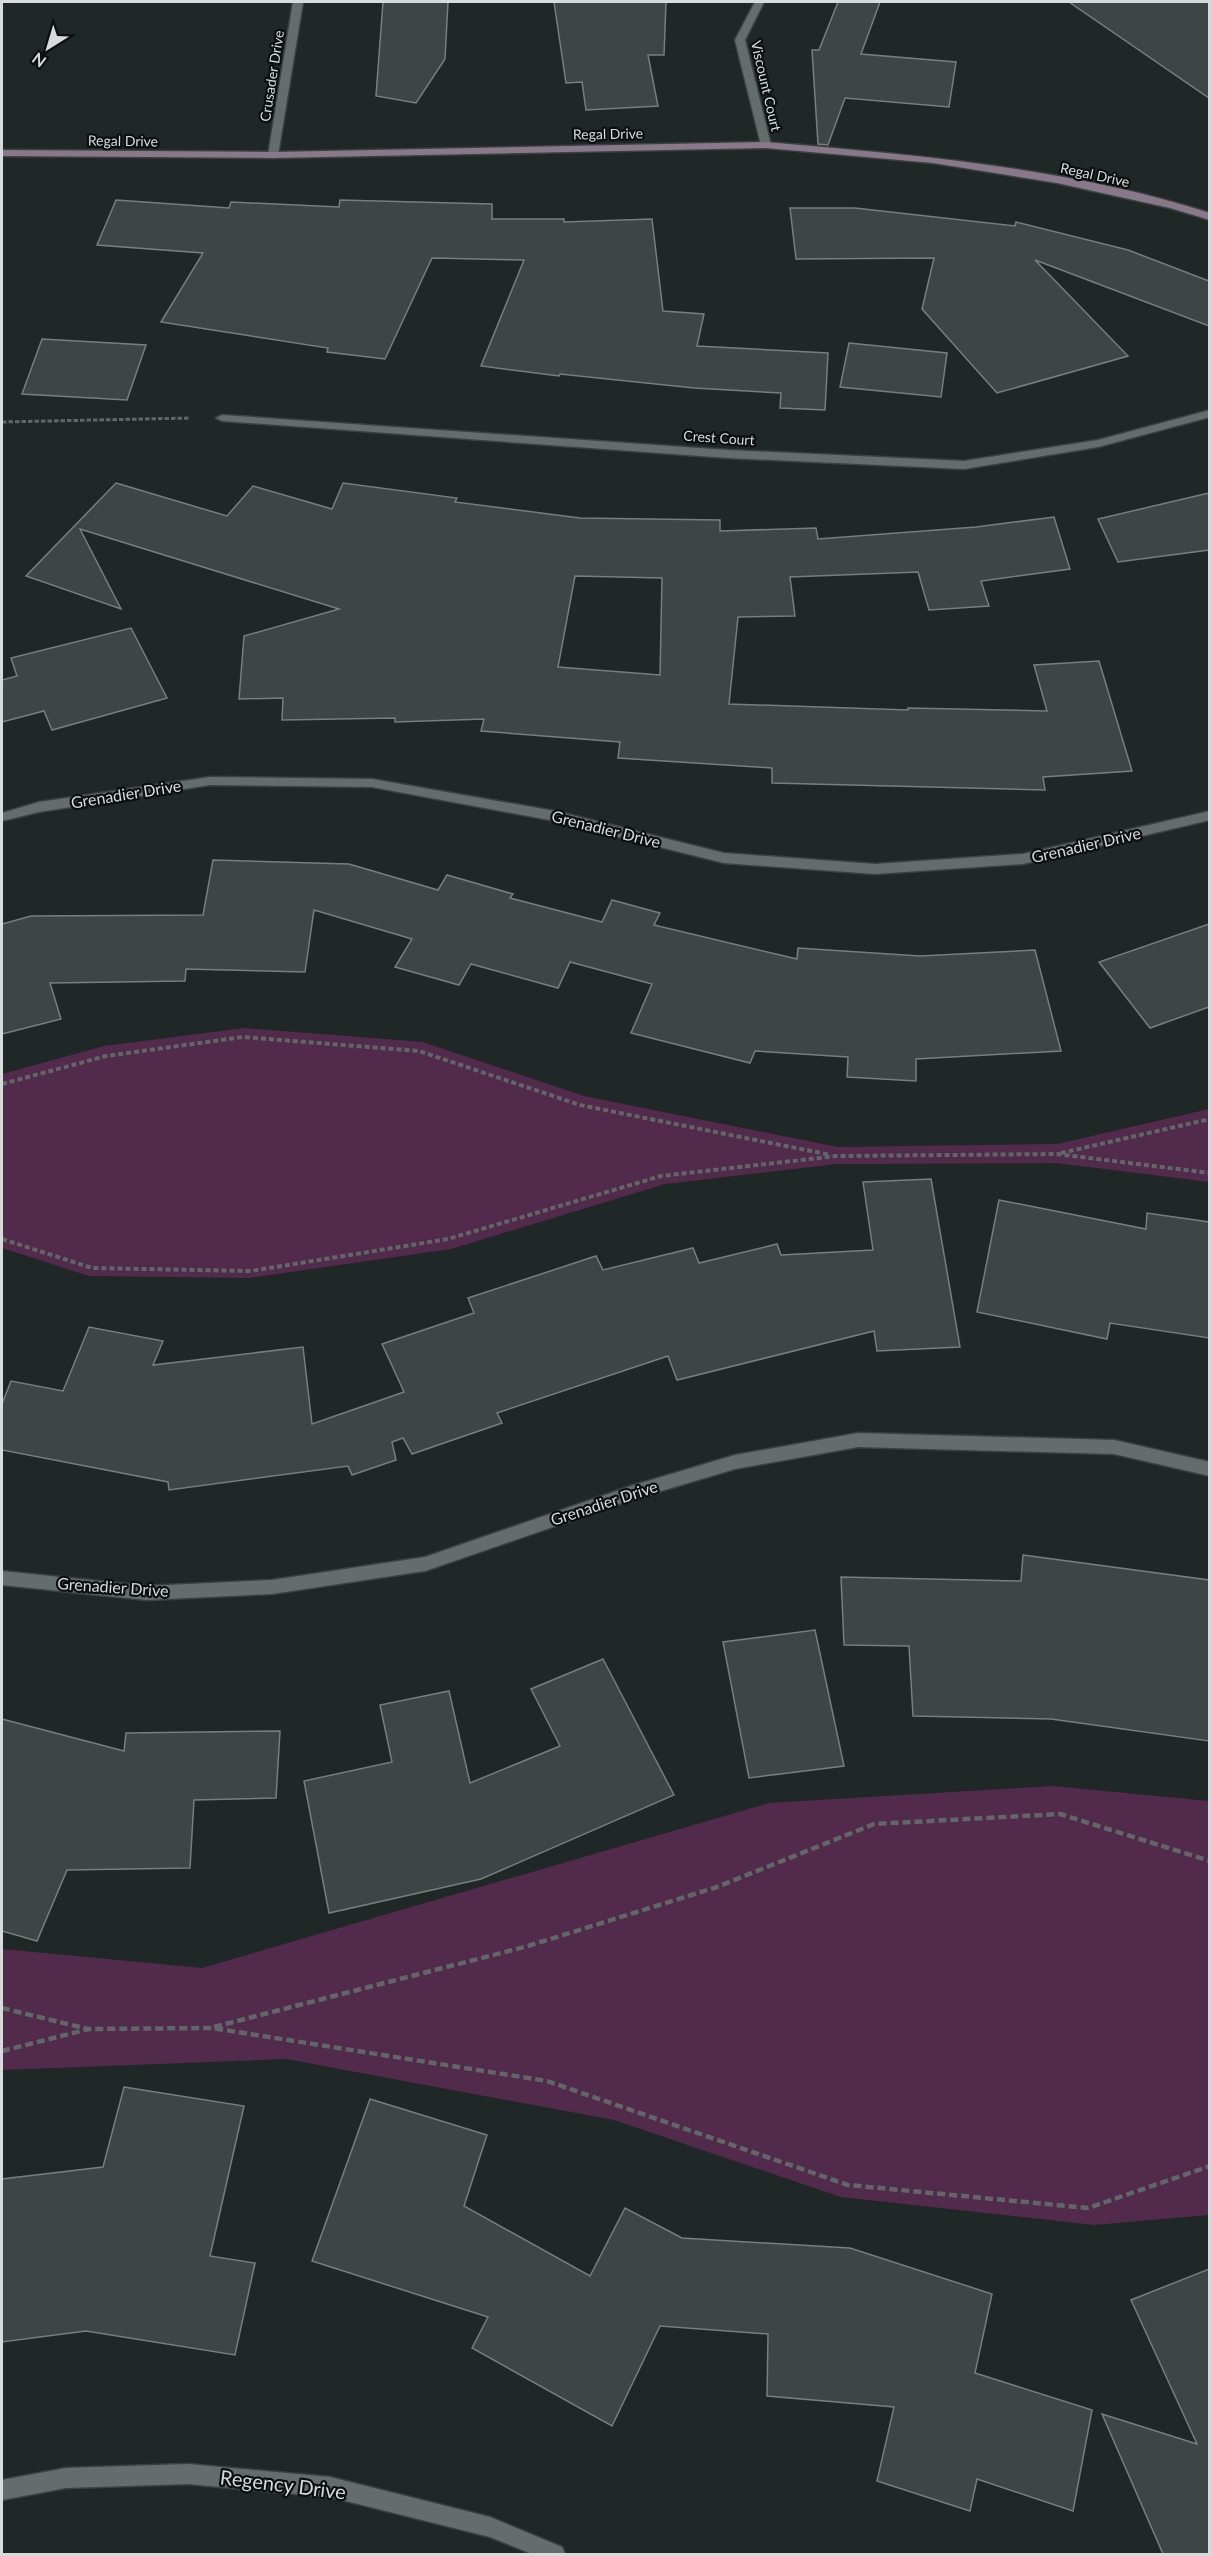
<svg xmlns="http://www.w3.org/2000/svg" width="1211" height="2556" viewBox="0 0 1211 2556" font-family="Lato,sans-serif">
<rect width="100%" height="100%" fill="#202727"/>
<!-- green -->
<g fill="#522a4c">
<path d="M244 1028 423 1042 584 1096 838 1147 1057 1144 1209 1109V1182L1056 1163 837 1164 665 1184 451 1249 249 1278 89 1276 2 1248V1074L104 1046Z"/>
<path d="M1052 1786 1209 1801V2215L1094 2225 841 2197 614 2120 286 2059 2 2070V1949L202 1968 769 1803Z"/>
</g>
<!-- building -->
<g fill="#3e4545" stroke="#777f7e" stroke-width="1.5" fill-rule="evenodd">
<path d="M383 2H448L445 59 416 103 376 96Z"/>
<path d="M554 2H666L664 55H648L658 106 586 110 582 82 566 83Z"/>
<path d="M838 2H880L861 54 956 62 949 107 845 98 828 145 818 144 812 50H819Z"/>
<path d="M1069 2H1209V98Z"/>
<path d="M116 200 229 208 231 202 339 207 340 200 492 204V219H564V222L652 219 663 311 704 314 697 346 828 353 825 410 780 408 781 393 694 388 560 374 559 376 481 366 524 260 432 258 385 359 327 352 328 348 161 322 203 253 97 245Z"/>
<path d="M790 208H855L1015 226 1016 222 1128 250 1209 281V326L1035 260 1128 356 997 393 922 309 934 258 796 259Z"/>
<path d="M42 339 146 345 127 400 22 394Z"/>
<path d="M849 343 947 353 941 397 840 387Z"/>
<path d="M116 483 227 516 253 486 332 509 343 483 457 498 455 502 580 518 720 520V531L816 528 818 539 976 527 1054 517 1070 569 981 581 989 606 929 610 918 572 790 577 795 616 738 617 729 704 908 710V708L1047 711 1034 665 1099 661 1132 771 1043 777 1045 790 772 783V768L618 758 620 742 481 731 484 719 395 722V718L282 720 283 698 239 699 244 636 339 609 80 529 121 609 26 576ZM575 576 662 578 660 675 558 667Z"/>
<path d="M1209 493V550L1118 562 1098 519Z"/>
<path d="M131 628 167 698 52 730 44 711 2 722V680L17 676 11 658Z"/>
<path d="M213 860 349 864 438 890 447 875 513 894 510 898 602 922 612 900 660 913 654 925 797 959 798 948 920 956 1035 950 1061 1051 916 1059V1081L847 1077 848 1057 755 1051 750 1063 631 1033 652 984 570 962 558 988 471 964 459 985 395 967 412 939 314 910 305 972 186 969 185 981 50 983 61 1019 2 1034V924L31 916 203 915Z"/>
<path d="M1209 924V1007L1150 1028 1099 962Z"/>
<path d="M931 1179 960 1347 877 1351 874 1331 677 1380 668 1356 497 1413 502 1423 412 1454 403 1438 392 1442 396 1460 352 1475 348 1466 169 1490 168 1482 2 1450V1404L11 1381 63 1391 89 1327 163 1341 153 1365 303 1347 312 1424 404 1392 382 1344 474 1313 468 1298 596 1256 603 1270 693 1248 699 1263 777 1244 781 1255 873 1250 863 1182Z"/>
<path d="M999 1200 1146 1229 1147 1213 1209 1222V1338L1110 1323 1107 1339 977 1312Z"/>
<path d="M1023 1555 1209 1580V1741L1051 1719 913 1716 909 1646 844 1645 841 1577 1021 1581Z"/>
<path d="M815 1630 844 1766 749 1778 723 1642Z"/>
<path d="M603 1659 674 1795 481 1879 329 1913 304 1781 392 1762 380 1705 449 1691 470 1783 560 1746 531 1689Z"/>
<path d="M2 1719 124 1751 126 1733 280 1731 276 1798 194 1800 190 1868 67 1870 37 1941 2 1931Z"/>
<path d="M124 2087 244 2106 210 2256 255 2263 235 2355 86 2331 2 2342V2179L103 2167Z"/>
<path d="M370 2099 487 2135 464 2206 590 2276 625 2208 682 2238 850 2248 992 2294 975 2373 1092 2410 1073 2511 977 2479 970 2511 877 2481 894 2407 767 2396 768 2334 660 2326 612 2426 472 2348 488 2317 312 2261Z"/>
<path d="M1209 2269V2554H1163L1102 2414 1197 2444 1131 2300Z"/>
</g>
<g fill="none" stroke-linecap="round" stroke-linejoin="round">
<defs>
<g id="street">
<path d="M293 2H303L278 155 273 158 268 155Z"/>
<path d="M755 2H764L745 40 771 145 766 148 761 145 735 40Z"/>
<path d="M1210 410V417L1098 447 964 469 728 458 222 421 216 418 222 415 728 450 964 461 1098 440Z"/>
<path d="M210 777 372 779 555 811 724 853 875 864 1023 854 1210 811V820L1023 864 875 874 724 863 555 821 372 787 210 785 39 812 2 821V813L39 802Z"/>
<path d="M858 1433 1114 1440 1210 1462V1476L1114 1454 858 1447 735 1469 631 1500 425 1571 272 1594 147 1600 2 1585V1571L147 1586 272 1580 425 1557 631 1486 735 1455Z"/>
<path d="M188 2464 330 2477 490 2517 562 2547 565 2554H532L490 2537 330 2497 188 2484 66 2488 2 2500V2480L66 2468Z"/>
</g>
<path id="secondary" d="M766 142C914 155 1067 167 1210 213V220L1170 208 1057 183 933 163 766 148 273 158 2 156V150L273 152Z"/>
</defs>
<!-- street casing -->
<use href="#street" stroke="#3b4141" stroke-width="3"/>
<!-- secondary casing -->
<use href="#secondary" stroke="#3b4141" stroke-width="3"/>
<!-- path-far2 -->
<path stroke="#616767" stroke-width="3" stroke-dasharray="4.5 2" stroke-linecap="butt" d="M2 422 190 418"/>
<!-- path-far1 -->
<g stroke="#616767" stroke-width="4" stroke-dasharray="5 3" stroke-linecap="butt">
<path d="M2 1084 106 1056 243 1037 419 1051 580 1105 831 1155"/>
<path d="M1061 1153 1210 1119"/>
<path d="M2 1239 92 1268 251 1271 448 1239 661 1176 836 1156 1057 1154 1210 1173"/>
</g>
<!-- path -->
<g stroke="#616767" stroke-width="4.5" stroke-dasharray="8 4" stroke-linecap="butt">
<path d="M2 2008 88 2029"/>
<path d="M214 2027 528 1946 717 1887 874 1824 1060 1814 1210 1861"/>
<path d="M2 2051 89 2029 212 2028 547 2081 848 2185 1088 2208 1210 2166"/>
</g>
<!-- street -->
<use href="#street" fill="#656d6c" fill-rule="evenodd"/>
<!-- secondary -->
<use href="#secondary" fill="#887889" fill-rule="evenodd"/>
</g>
<g text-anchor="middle" stroke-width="4.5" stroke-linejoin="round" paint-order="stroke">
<!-- far-street labels -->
<g font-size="14" fill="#d7dbdb" stroke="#0c0f0f">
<text transform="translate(272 76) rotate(-81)" y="5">Crusader Drive</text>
<text transform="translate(766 86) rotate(77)" y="5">Viscount Court</text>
<text transform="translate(608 134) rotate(-1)" y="5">Regal Drive</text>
<text transform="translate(123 141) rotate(1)" y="5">Regal Drive</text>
<text transform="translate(1095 175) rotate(12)" y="5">Regal Drive</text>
<text transform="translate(719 438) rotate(4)" y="5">Crest Court</text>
</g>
<!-- street labels -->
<g font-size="16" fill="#d7dbdb" stroke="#0c0f0f">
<text transform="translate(126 794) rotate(-9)" y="6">Grenadier Drive</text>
<text transform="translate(606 829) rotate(14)" y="6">Grenadier Drive</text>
<text transform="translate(1086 845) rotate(-13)" y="6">Grenadier Drive</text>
<text transform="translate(604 1503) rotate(-18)" y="6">Grenadier Drive</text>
<text transform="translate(113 1587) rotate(4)" y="6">Grenadier Drive</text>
</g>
<!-- near-street labels -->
<g font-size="20" fill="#d7dbdb" stroke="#0c0f0f">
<text transform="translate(283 2485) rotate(7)" y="7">Regency Drive</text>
</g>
</g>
<!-- border -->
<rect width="1211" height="2556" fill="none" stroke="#d7dbdb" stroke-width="6"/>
<!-- north arrow -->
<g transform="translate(48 48) rotate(217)" stroke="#0c0f0f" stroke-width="4.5" paint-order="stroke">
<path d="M0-4.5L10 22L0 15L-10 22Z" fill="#d7dbdb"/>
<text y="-9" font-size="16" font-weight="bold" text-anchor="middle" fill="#d7dbdb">N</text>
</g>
</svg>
